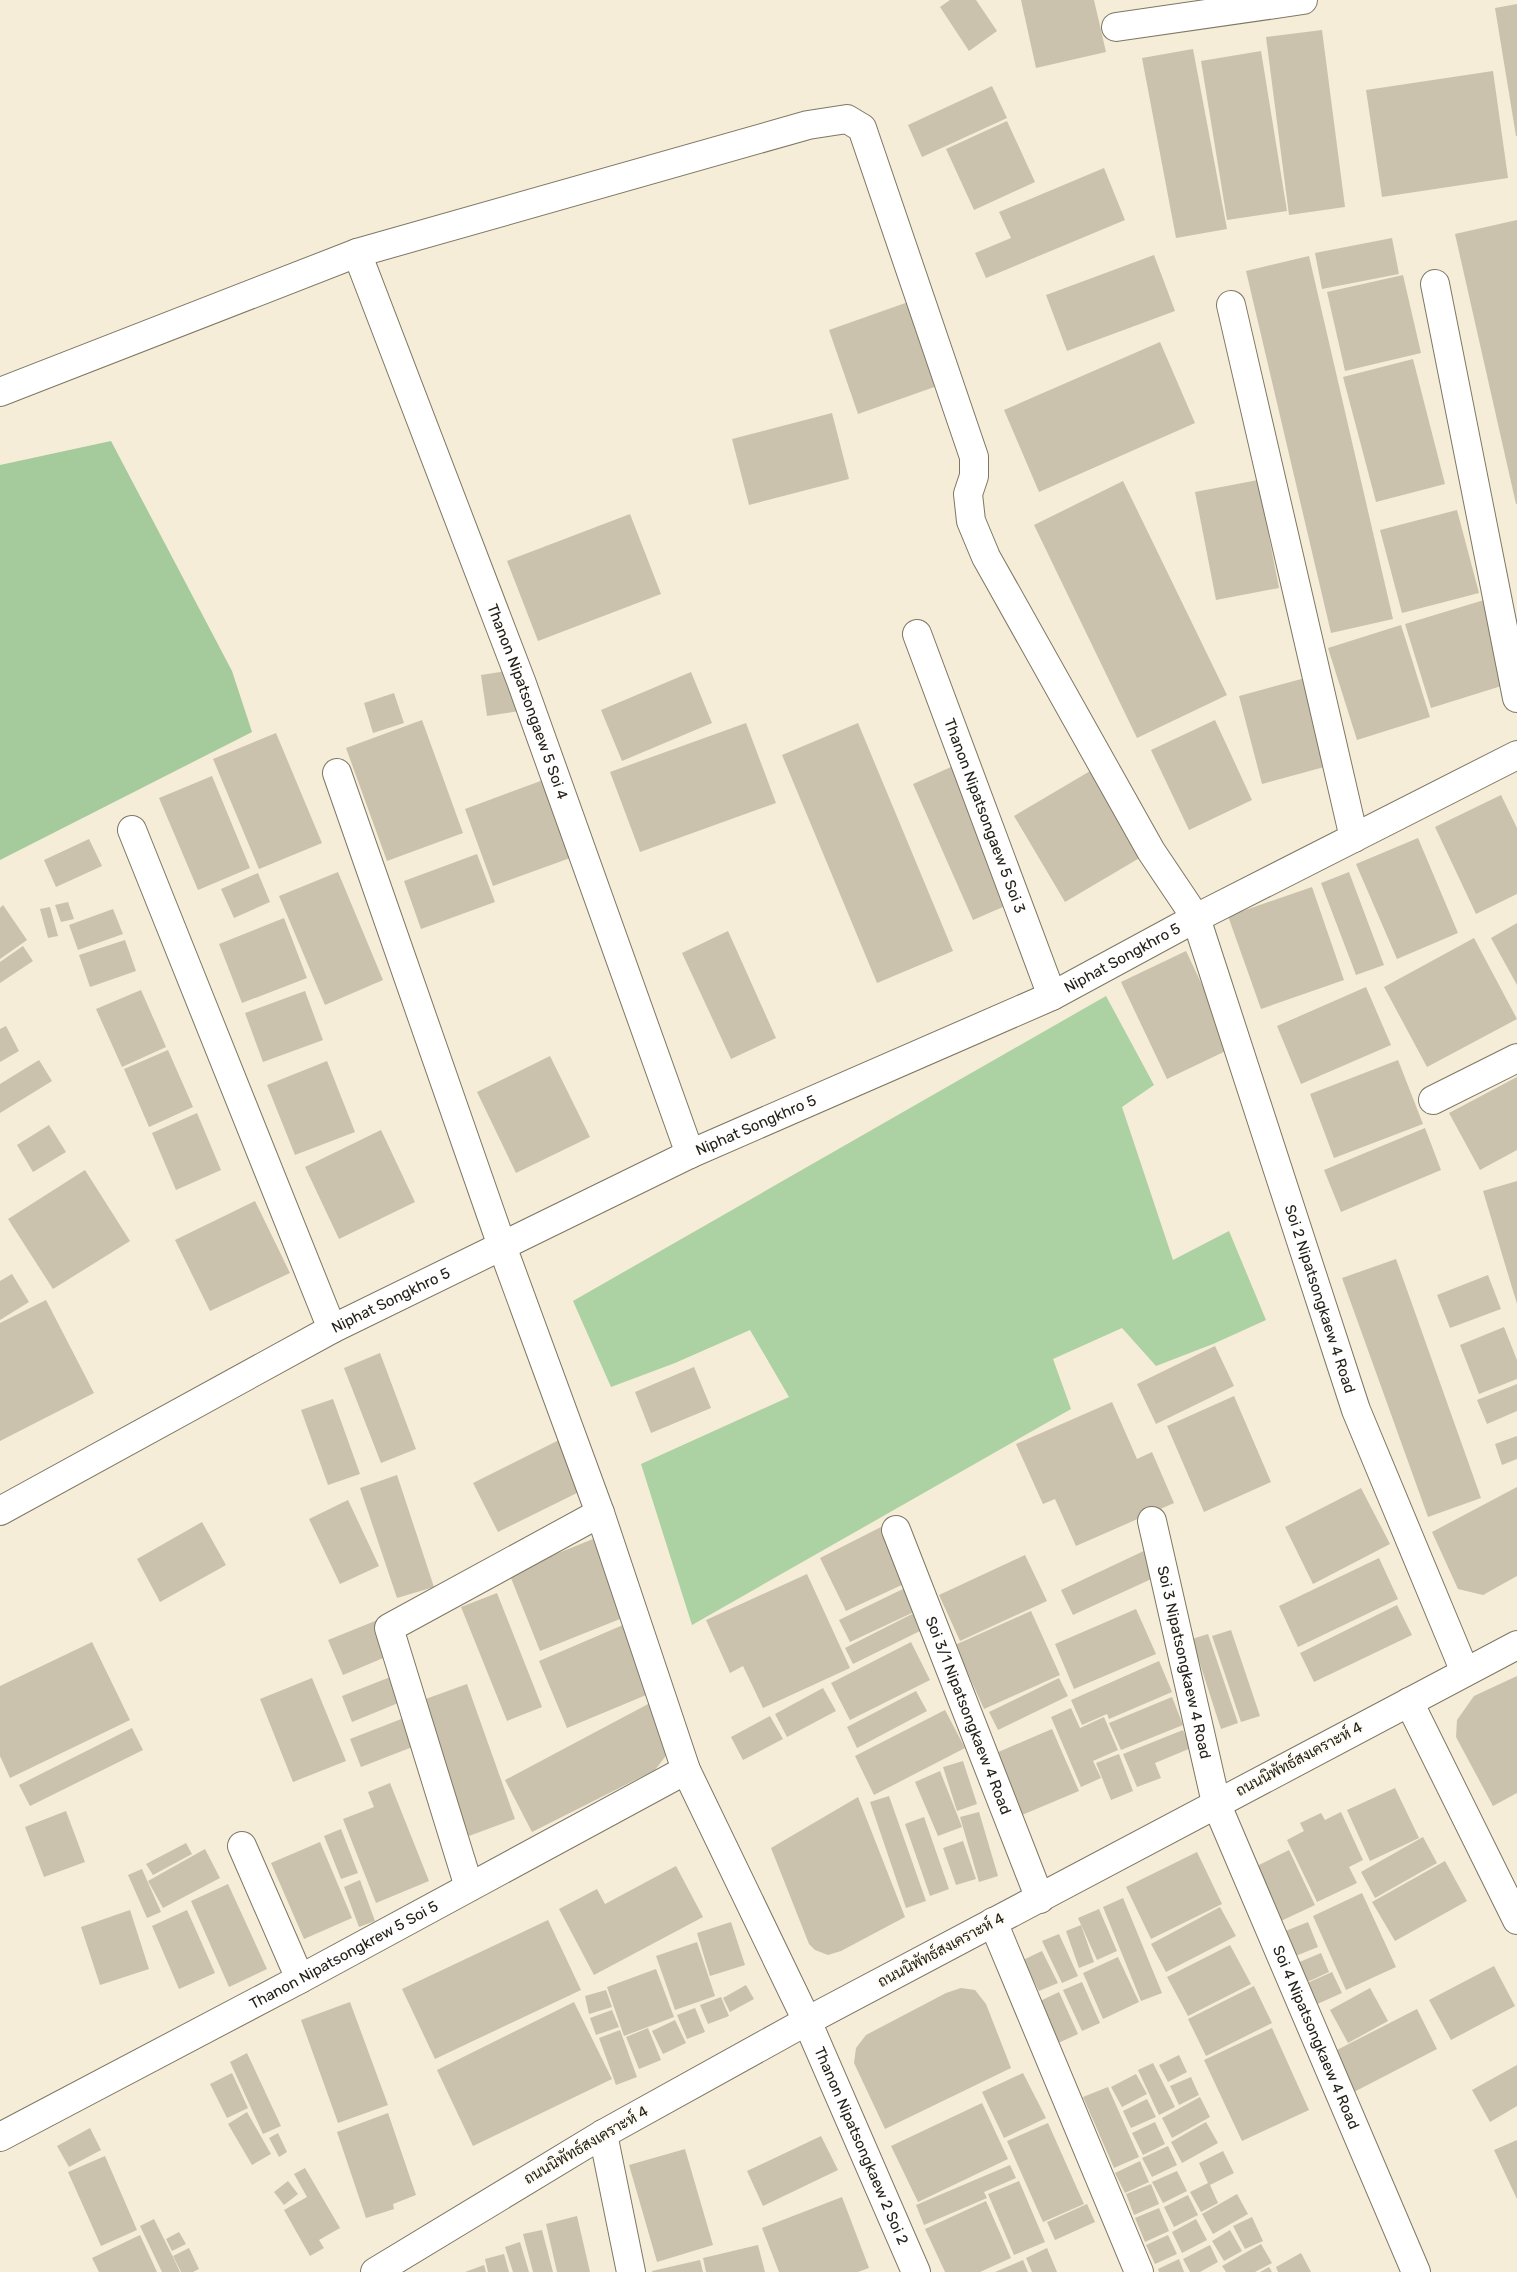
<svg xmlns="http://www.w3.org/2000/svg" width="1517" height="2272" viewBox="0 0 1517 2272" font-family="Rubik,Sarabun,sans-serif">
<rect width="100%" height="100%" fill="#f5edd7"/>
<!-- green -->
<path fill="#acd1a3" d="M1106 996 1154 1085 1122 1107 1173 1260 1229 1231 1266 1320 1213 1344 1156 1366 1122 1328 1053 1359 1071 1409 692 1625 641 1464 789 1397 750 1330 675 1363 611 1387 573 1301Z"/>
<!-- forest -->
<path fill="#a5ca9c" d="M111 441 232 671 252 732 0 860V465Z"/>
<!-- building -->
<g fill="#cac2ad">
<path d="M950 0H976L997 31 969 51 940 7Z"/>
<path d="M1021 0H1094L1106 52 1036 68Z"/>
<path d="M1517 4V136H1516L1495 8Z"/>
<path d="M1322 30 1345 207 1289 215 1266 37Z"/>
<path d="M1193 49 1227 229 1176 238 1142 58Z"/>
<path d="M1261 51 1287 211 1227 220 1201 61Z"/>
<path d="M1493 71 1508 178 1382 197 1366 90Z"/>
<path d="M992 86 1007 118 922 157 908 125Z"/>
<path d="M1007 121 1035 182 974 210 946 149Z"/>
<path d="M1104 168 1125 220 986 278 975 253 1011 238 999 212Z"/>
<path d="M1517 220V504H1516L1455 234Z"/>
<path d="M1392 238 1399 274 1322 289 1315 253Z"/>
<path d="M1154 255 1175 311 1067 351 1046 295Z"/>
<path d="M1309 256 1393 619 1331 633 1246 271Z"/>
<path d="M1403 275 1421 353 1345 371 1327 292Z"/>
<path d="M911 301 940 385 858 414 829 330Z"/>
<path d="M1160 342 1195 423 1039 492 1004 410Z"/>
<path d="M1413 359 1445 484 1376 502 1343 377Z"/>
<path d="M832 413 849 479 749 505 732 439Z"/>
<path d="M1258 480 1279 588 1216 600 1195 492Z"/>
<path d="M1123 481 1227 695 1137 738 1034 525Z"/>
<path d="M1457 510 1479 593 1402 613 1380 530Z"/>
<path d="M630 514 661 594 538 641 507 561Z"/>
<path d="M1484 600 1511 683 1431 708 1405 624Z"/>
<path d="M1401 625 1430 717 1357 740 1328 648Z"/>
<path d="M513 670 520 711 487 716 481 675Z"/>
<path d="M691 672 712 723 622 761 601 710Z"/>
<path d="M1305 678 1328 766 1262 784 1239 696Z"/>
<path d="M394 693 404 723 373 733 364 703Z"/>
<path d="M422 720 463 833 387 861 346 748Z"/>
<path d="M1215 720 1252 800 1189 830 1151 750Z"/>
<path d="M746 723 776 803 640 852 610 772Z"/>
<path d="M858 723 953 951 877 983 782 755Z"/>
<path d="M276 733 322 843 259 869 213 759Z"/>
<path d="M951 767 1012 903 973 920 913 784Z"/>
<path d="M1097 767 1148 853 1065 902 1014 816Z"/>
<path d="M212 776 250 868 198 890 159 798Z"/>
<path d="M546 779 573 857 493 886 465 809Z"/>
<path d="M1501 795 1517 828V894L1476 914 1435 827Z"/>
<path d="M1418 838 1458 933 1397 959 1356 864Z"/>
<path d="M89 839 102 866 56 887 44 860Z"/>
<path d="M477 854 495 902 421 929 404 881Z"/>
<path d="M338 872 383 980 325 1005 279 896Z"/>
<path d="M1349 872 1384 965 1356 975 1321 883Z"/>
<path d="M258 873 270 902 234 918 221 889Z"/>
<path d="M1312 887 1344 980 1261 1009 1228 916Z"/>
<path d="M68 902 74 919 61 922 55 905Z"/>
<path d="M3 905 27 940 0 959V908Z"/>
<path d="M50 907 58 936 48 938 40 909Z"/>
<path d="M113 909 123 934 78 950 69 925Z"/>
<path d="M284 918 307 978 242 1003 219 944Z"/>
<path d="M1517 923V985L1491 938Z"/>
<path d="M728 931 776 1038 731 1059 682 953Z"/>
<path d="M1474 938 1517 1019 1427 1067 1384 987Z"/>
<path d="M125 940 136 971 90 987 79 955Z"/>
<path d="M23 946 33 961 0 983V962Z"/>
<path d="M1186 951 1232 1048 1167 1079 1121 982Z"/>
<path d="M1366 987 1391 1045 1301 1084 1277 1026Z"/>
<path d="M141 990 166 1047 122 1067 96 1009Z"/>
<path d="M305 991 323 1040 263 1062 245 1013Z"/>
<path d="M6 1026 19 1051 0 1062V1029Z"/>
<path d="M168 1050 193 1107 149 1127 124 1069Z"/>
<path d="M550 1056 590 1137 516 1173 477 1092Z"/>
<path d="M39 1060 52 1081 0 1113V1084Z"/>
<path d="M1398 1060 1423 1124 1334 1158 1310 1094Z"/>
<path d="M327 1061 355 1132 295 1155 267 1085Z"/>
<path d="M1517 1077V1150L1480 1170 1449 1113Z"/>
<path d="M197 1113 221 1170 176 1190 152 1133Z"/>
<path d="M49 1125 66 1152 33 1172 17 1145Z"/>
<path d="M1425 1128 1441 1170 1341 1212 1324 1170Z"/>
<path d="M381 1130 415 1202 339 1239 305 1167Z"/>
<path d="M85 1170 130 1241 53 1289 8 1219Z"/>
<path d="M1517 1181V1304L1483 1191Z"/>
<path d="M255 1201 290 1273 210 1311 175 1240Z"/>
<path d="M1396 1259 1481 1498 1428 1517 1342 1278Z"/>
<path d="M12 1274 29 1302 0 1320V1281Z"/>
<path d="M1488 1275 1501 1309 1450 1328 1437 1295Z"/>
<path d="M46 1300 94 1393 0 1441V1323Z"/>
<path d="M1504 1327 1517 1360V1379L1479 1394 1460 1345Z"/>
<path d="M1215 1346 1234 1386 1156 1424 1137 1384Z"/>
<path d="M380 1353 416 1449 381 1463 344 1368Z"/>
<path d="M694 1367 711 1408 651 1433 635 1392Z"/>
<path d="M1517 1384V1411L1487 1424 1477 1400Z"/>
<path d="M1234 1396 1271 1482 1204 1512 1167 1426Z"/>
<path d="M333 1399 360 1474 328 1485 301 1410Z"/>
<path d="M1112 1402 1137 1459 1152 1452 1174 1503 1076 1546 1055 1499 1043 1504 1016 1444Z"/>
<path d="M1517 1436V1459L1502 1465 1495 1444Z"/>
<path d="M563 1438 587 1488 498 1532 473 1483Z"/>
<path d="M397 1475 434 1587 397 1598 360 1488Z"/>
<path d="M1517 1487V1576L1483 1595 1458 1589 1432 1532Z"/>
<path d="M1361 1488 1390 1544 1313 1584 1285 1527Z"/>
<path d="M348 1500 379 1566 340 1584 309 1519Z"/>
<path d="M202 1522 226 1565 160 1602 137 1559Z"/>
<path d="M881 1527 908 1582 846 1611 820 1558Z"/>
<path d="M593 1539 625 1617 540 1651 509 1573Z"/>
<path d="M1148 1549 1160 1575 1073 1615 1061 1590Z"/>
<path d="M1025 1555 1047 1601 960 1641 939 1595Z"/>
<path d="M1379 1558 1398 1599 1298 1647 1279 1606Z"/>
<path d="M807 1574 850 1668 763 1708 743 1666 730 1673 706 1620Z"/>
<path d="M905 1588 916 1611 850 1642 839 1620Z"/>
<path d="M497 1593 542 1707 507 1721 461 1607Z"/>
<path d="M1397 1605 1412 1635 1314 1682 1300 1653Z"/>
<path d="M1136 1609 1156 1654 1074 1689 1055 1644Z"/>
<path d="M1031 1611 1060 1675 984 1709 955 1645Z"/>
<path d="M916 1612 924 1629 853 1664 845 1648Z"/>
<path d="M380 1619 395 1653 343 1675 328 1640Z"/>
<path d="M623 1625 651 1693 567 1728 539 1661Z"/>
<path d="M1231 1630 1260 1716 1241 1722 1212 1636Z"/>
<path d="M1208 1634 1238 1723 1221 1729 1192 1639Z"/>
<path d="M92 1642 130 1720 10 1778 0 1756V1686Z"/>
<path d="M911 1642 930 1680 850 1720 831 1683Z"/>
<path d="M1159 1661 1172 1692 1109 1719 1107 1714 1082 1725 1071 1700Z"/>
<path d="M398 1674 408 1699 352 1722 342 1696Z"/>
<path d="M1517 1676V1793L1493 1806 1456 1737 1457 1720 1474 1696Z"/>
<path d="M312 1678 346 1761 293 1782 260 1699Z"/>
<path d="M1059 1678 1068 1696 998 1730 989 1712Z"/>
<path d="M467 1684 515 1819 469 1836 420 1701Z"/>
<path d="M823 1688 836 1711 787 1737 775 1714Z"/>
<path d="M916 1691 927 1711 857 1748 847 1727Z"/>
<path d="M1172 1697 1183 1725 1121 1750 1109 1723Z"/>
<path d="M650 1703 667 1745 665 1757 655 1770 532 1832 505 1780Z"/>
<path d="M1071 1708 1080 1728 1104 1717 1118 1750 1093 1761 1101 1778 1081 1787 1051 1717Z"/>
<path d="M945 1710 965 1748 874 1795 855 1756Z"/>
<path d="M409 1716 420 1744 361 1767 350 1739Z"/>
<path d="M770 1716 783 1739 743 1760 731 1737Z"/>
<path d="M132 1728 143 1750 30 1806 19 1785Z"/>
<path d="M1052 1729 1079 1791 1022 1815 996 1753Z"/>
<path d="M1183 1730 1191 1748 1155 1763 1161 1778 1137 1787 1123 1754Z"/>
<path d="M1119 1754 1133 1791 1111 1800 1096 1763Z"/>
<path d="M963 1761 977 1804 957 1811 943 1767Z"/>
<path d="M940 1771 962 1827 938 1836 915 1782Z"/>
<path d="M390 1783 429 1881 376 1903 343 1819 374 1807 368 1792Z"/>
<path d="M1395 1788 1419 1838 1370 1861 1347 1810Z"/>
<path d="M889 1796 926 1901 906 1908 870 1802Z"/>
<path d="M858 1797 905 1917 841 1951 828 1955 815 1950 809 1944 771 1848Z"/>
<path d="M66 1811 85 1862 44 1877 25 1827Z"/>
<path d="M979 1812 998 1876 979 1882 960 1817Z"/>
<path d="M1341 1812 1363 1860 1349 1867 1357 1883 1317 1902 1287 1840 1304 1831 1300 1823 1321 1813 1325 1820Z"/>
<path d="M924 1817 949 1889 930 1896 905 1824Z"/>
<path d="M341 1829 358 1873 341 1879 324 1836Z"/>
<path d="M1423 1837 1437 1863 1375 1898 1361 1872Z"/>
<path d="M963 1841 976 1879 956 1885 943 1848Z"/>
<path d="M320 1842 352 1918 304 1939 271 1863Z"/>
<path d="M186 1843 192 1854 153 1875 146 1864Z"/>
<path d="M205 1849 220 1878 163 1908 148 1881Z"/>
<path d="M1289 1850 1315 1905 1281 1921 1255 1867Z"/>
<path d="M1197 1852 1222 1904 1151 1939 1126 1887Z"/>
<path d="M1445 1861 1467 1901 1395 1941 1372 1902Z"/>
<path d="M676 1866 703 1917 594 1975 559 1909 597 1889 605 1904Z"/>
<path d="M142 1869 161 1912 147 1918 128 1875Z"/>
<path d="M360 1880 375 1921 359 1927 344 1887Z"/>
<path d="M228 1884 267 1969 229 1987 191 1901Z"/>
<path d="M1362 1893 1396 1967 1346 1990 1313 1916Z"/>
<path d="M1123 1898 1162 1993 1141 2001 1103 1907Z"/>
<path d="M1220 1907 1236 1936 1166 1972 1151 1944Z"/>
<path d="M1099 1909 1117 1951 1097 1960 1078 1918Z"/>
<path d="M130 1910 149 1969 100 1985 81 1927Z"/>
<path d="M187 1910 215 1973 179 1989 152 1926Z"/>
<path d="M548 1920 581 1990 435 2059 402 1989Z"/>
<path d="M731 1922 745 1965 710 1976 697 1933Z"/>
<path d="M1308 1922 1318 1947 1293 1957 1283 1932Z"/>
<path d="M1081 1925 1094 1962 1079 1968 1066 1931Z"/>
<path d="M1059 1934 1078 1976 1062 1983 1042 1941Z"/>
<path d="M697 1942 715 1996 675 2010 656 1956Z"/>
<path d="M1230 1945 1251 1984 1188 2016 1167 1977Z"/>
<path d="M1042 1951 1058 1983 1039 1991 1023 1960Z"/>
<path d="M1321 1953 1329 1972 1305 1983 1297 1963Z"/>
<path d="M1118 1957 1139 2002 1103 2019 1083 1973Z"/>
<path d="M1494 1966 1515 2006 1451 2040 1429 2000Z"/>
<path d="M656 1969 674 2017 624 2036 607 1987Z"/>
<path d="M1332 1972 1342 1993 1315 2005 1305 1984Z"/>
<path d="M1082 1982 1100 2023 1082 2031 1063 1990Z"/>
<path d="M746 1985 754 1999 730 2012 723 1998Z"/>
<path d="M1254 1986 1272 2023 1206 2056 1188 2019Z"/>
<path d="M961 1988 975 1990 986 2004 1011 2068 885 2129 854 2063 856 2048 866 2035 946 1993Z"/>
<path d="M1370 1988 1388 2021 1348 2043 1330 2010Z"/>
<path d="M606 1990 612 2007 589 2014 585 1996Z"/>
<path d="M1059 1992 1078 2034 1056 2044 1038 2002Z"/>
<path d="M721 1997 729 2016 708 2024 700 2005Z"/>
<path d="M350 2002 388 2105 338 2123 301 2020Z"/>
<path d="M574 2002 612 2079 473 2146 437 2070Z"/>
<path d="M695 2008 705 2032 687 2039 677 2015Z"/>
<path d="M1417 2009 1437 2049 1352 2093 1331 2053Z"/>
<path d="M612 2010 619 2027 596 2035 590 2018Z"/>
<path d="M675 2020 686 2043 663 2054 652 2031Z"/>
<path d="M648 2028 661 2060 639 2069 626 2037Z"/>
<path d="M1272 2028 1309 2110 1242 2141 1204 2060Z"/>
<path d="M620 2030 637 2077 616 2085 599 2038Z"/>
<path d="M247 2053 281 2126 263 2134 230 2062Z"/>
<path d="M1179 2055 1187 2072 1168 2082 1159 2065Z"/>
<path d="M1153 2063 1175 2107 1159 2115 1138 2070Z"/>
<path d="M1517 2065V2106L1490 2122 1472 2090Z"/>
<path d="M232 2073 248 2108 227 2118 210 2084Z"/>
<path d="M1023 2073 1046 2118 1004 2138 982 2092Z"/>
<path d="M1136 2074 1147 2094 1122 2107 1111 2087Z"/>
<path d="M1191 2077 1199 2095 1179 2105 1170 2086Z"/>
<path d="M1108 2087 1139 2157 1114 2168 1083 2097Z"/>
<path d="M1200 2097 1210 2117 1172 2138 1162 2118Z"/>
<path d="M1147 2099 1156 2117 1131 2128 1123 2111Z"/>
<path d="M982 2103 1008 2159 918 2202 891 2146Z"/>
<path d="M247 2112 271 2154 252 2165 228 2124Z"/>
<path d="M388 2113 416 2195 393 2204 394 2209 366 2218 337 2132Z"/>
<path d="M1155 2122 1165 2144 1143 2155 1132 2133Z"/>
<path d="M1206 2122 1218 2143 1182 2163 1171 2142Z"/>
<path d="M1048 2123 1084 2204 1043 2222 1007 2141Z"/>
<path d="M90 2128 101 2150 69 2167 57 2146Z"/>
<path d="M278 2133 287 2152 279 2157 269 2138Z"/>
<path d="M821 2136 838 2170 763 2206 747 2171Z"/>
<path d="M1517 2140V2199L1494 2150Z"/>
<path d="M1168 2146 1177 2165 1152 2177 1142 2158Z"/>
<path d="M685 2149 713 2245 657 2262 629 2165Z"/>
<path d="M1223 2151 1234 2173 1210 2185 1218 2203 1201 2212 1190 2192 1208 2183 1199 2163Z"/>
<path d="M105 2156 137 2230 101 2246 68 2172Z"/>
<path d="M1140 2161 1149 2182 1125 2193 1115 2173Z"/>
<path d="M1010 2165 1016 2178 984 2192 987 2198 924 2225 916 2205Z"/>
<path d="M305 2168 340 2228 319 2240 324 2248 310 2256 284 2210 307 2197 294 2174Z"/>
<path d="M1177 2171 1187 2191 1163 2203 1152 2182Z"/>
<path d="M288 2181 298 2194 284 2205 274 2192Z"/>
<path d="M1019 2181 1045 2242 1014 2255 988 2194Z"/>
<path d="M1151 2184 1159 2204 1134 2215 1126 2194Z"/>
<path d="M1237 2194 1248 2214 1213 2234 1202 2214Z"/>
<path d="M1188 2195 1198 2215 1174 2227 1164 2207Z"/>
<path d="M842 2197 869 2268 858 2272H779L762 2228Z"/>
<path d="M986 2201 1011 2258 980 2272H945L925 2229Z"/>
<path d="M1087 2204 1095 2222 1055 2240 1047 2222Z"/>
<path d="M1159 2208 1169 2231 1145 2242 1135 2218Z"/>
<path d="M577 2216 590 2272H557L546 2224Z"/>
<path d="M1252 2217 1263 2241 1245 2249 1233 2226Z"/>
<path d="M154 2219 173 2257 180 2272H162L140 2226Z"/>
<path d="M1196 2219 1207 2240 1182 2253 1172 2232Z"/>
<path d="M542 2230 553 2272H533L523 2234Z"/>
<path d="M1230 2230 1242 2251 1224 2261 1212 2241Z"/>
<path d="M179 2232 186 2244 172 2251 166 2239Z"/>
<path d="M140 2235 157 2272H99L92 2258Z"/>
<path d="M1168 2235 1177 2254 1155 2264 1146 2245Z"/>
<path d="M520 2242 529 2272H513L505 2247Z"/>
<path d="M1261 2244 1272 2263 1255 2272H1226L1222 2266Z"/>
<path d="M758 2245 765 2272H706L703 2258Z"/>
<path d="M1210 2245 1218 2262 1200 2272H1190L1183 2259Z"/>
<path d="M189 2248 199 2269 193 2272H181L173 2256Z"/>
<path d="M1047 2248 1057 2272H1032L1026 2258Z"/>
<path d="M1301 2253 1311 2272H1278L1276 2267Z"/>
<path d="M504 2254 509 2272H488L485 2259Z"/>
<path d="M1179 2259 1184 2272H1159L1158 2269Z"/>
<path d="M700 2260 703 2272H652V2271Z"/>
<path d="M1023 2260 1028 2272H995Z"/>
<path d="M484 2265 486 2272H465Z"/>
<path d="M1269 2267 1272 2272H1260Z"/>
</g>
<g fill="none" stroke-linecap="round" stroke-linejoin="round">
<defs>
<g id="minor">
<path d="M1116 27 1303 0"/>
<path id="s1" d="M357 253 521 681 690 1154"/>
<path d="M1435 284 1517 698"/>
<path d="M1231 305 1354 838"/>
<path id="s2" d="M0 392 357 253 808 125 847 119 862 128 974 457V476L968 494 971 521 986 557 1151 851 1196 918 1356 1410 1465 1672"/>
<path id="s3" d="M917 634 1052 996"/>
<path id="s4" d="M337 773 502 1246 600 1513 686 1770 807 2021 916 2272"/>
<path d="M132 830 332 1329"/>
<path d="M1433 1100 1517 1058"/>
<path id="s5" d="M1152 1521 1216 1803 1416 2272"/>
<path id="s6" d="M896 1530 1040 1899"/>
<path d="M1409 1702 1517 1920"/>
<path d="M242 1846 300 1979"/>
<path d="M469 1887 389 1628 600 1513"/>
<path d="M993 1922 1139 2272"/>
<path d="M603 2134 631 2272"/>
<path id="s7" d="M0 2137 300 1979 686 1770"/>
</g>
<g id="tertiary">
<path id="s8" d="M0 1511 332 1329 690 1154 1052 996 1196 918 1517 755"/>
<path d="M375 2272 603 2134 807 2021 1517 1645"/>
</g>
</defs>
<!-- minor casing -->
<use href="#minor" stroke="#7e7763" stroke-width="30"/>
<!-- tertiary casing -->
<use href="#tertiary" stroke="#7e7763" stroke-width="30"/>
<!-- minor -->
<use href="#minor" stroke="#fff" stroke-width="28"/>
<!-- tertiary -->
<use href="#tertiary" stroke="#fff" stroke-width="28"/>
</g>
<g text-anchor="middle" stroke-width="4" stroke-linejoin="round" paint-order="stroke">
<!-- street labels -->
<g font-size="15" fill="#242119" stroke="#fefbf2">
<text dy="5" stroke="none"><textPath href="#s1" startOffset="480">Thanon Nipatsongaew 5 Soi 4</textPath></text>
<text dy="5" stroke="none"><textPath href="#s3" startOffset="194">Thanon Nipatsongaew 5 Soi 3</textPath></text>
<text dy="5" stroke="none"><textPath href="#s8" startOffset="1252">Niphat Songkhro 5</textPath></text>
<text dy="5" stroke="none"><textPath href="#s8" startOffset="849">Niphat Songkhro 5</textPath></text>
<text dy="5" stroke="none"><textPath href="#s2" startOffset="2179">Soi 2 Nipatsongkaew 4 Road</textPath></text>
<text dy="5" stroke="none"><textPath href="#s8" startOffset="444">Niphat Songkhro 5</textPath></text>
<text dy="5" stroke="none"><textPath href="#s5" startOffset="145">Soi 3 Nipatsongkaew 4 Road</textPath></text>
<text dy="5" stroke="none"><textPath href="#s6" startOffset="199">Soi 3/1 Nipatsongkaew 4 Road</textPath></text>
<text transform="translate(1299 1759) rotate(-28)" y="5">ถนนนิพัทธ์สงเคราะห์ 4</text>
<text transform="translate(941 1950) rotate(-28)" y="5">ถนนนิพัทธ์สงเคราะห์ 4</text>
<text dy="5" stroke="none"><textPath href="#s7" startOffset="389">Thanon Nipatsongkrew 5 Soi 5</textPath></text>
<text dy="5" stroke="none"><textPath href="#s5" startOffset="544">Soi 4 Nipatsongkaew 4 Road</textPath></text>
<text transform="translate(586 2145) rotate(-30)" y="5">ถนนนิพัทธ์สงเคราะห์ 4</text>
<text dy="5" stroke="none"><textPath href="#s4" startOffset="1471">Thanon Nipatsongkaew 2 Soi 2</textPath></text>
</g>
</g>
</svg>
